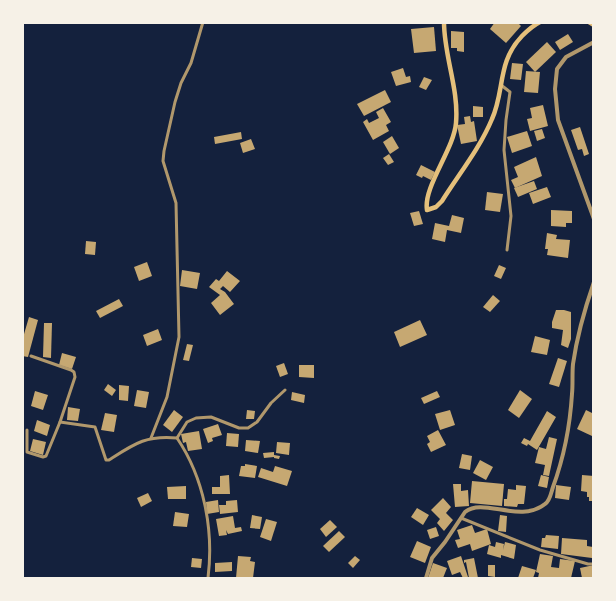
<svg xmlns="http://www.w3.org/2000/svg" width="616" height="601" viewBox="0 0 616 601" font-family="Overpass,sans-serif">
<rect width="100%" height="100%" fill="#14213d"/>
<!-- building -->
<g fill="#c6a872">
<path d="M495 22H517L521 26 506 43 490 29Z"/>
<path d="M434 27 436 51 414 53 411 29Z"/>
<path d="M451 31 464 32V52L457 51V48H451Z"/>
<path d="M568 34 573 42 560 50 555 42Z"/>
<path d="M547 42 556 52 535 72 526 62Z"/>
<path d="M512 63 523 64 521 80 510 79Z"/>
<path d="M403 68 406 77 410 76 411 82 396 86 391 72Z"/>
<path d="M526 71 540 72 538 93 524 92Z"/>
<path d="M424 77 432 80 426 90 419 87Z"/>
<path d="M385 90 391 102 364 116 357 104Z"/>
<path d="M543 105 548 126 530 131 527 119 532 118 530 108Z"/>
<path d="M473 106 483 107V117H473Z"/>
<path d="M383 108 391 122 386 125 389 131 373 140 363 122 367 119 369 123 379 118 376 112Z"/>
<path d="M470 116 471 122 474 121 477 141 461 144 457 125 465 124 464 117Z"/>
<path d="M580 127 589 154 584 156 582 149 578 150 571 130Z"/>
<path d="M542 129 545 138 537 141 534 131Z"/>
<path d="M527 131 532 146 512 153 507 137Z"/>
<path d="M241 132 242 139 215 144 214 137Z"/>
<path d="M392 136 399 148 390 154 383 142Z"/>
<path d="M251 139 255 149 243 153 240 143Z"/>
<path d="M389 154 394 162 388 165 383 158Z"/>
<path d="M536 157 542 176 515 188 511 180 518 177 514 167Z"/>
<path d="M421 165 435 172 431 180 423 176 422 178 416 175Z"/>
<path d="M534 181 537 189 518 197 514 188Z"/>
<path d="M547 187 551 197 533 204 529 193Z"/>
<path d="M487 192 503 194 500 212 485 210Z"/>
<path d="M551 210 572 211V223H566V227L551 226Z"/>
<path d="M419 211 423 224 414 226 410 213Z"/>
<path d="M452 215 464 218 461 233 447 230 445 242 432 239 435 223 449 226Z"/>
<path d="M547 233 557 235 556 239 570 240 568 258 547 255 548 249H545Z"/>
<path d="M86 241 96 242 95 255 85 254Z"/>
<path d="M147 262 152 276 139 281 134 267Z"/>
<path d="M499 265 506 268 501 279 494 276Z"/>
<path d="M182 270 200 273 197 289 180 286Z"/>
<path d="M227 271 240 281 230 292 223 286 220 289 225 292 234 304 220 315 211 303 220 295 209 287 216 279 219 281Z"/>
<path d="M493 295 500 301 490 312 483 307Z"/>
<path d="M119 299 123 306 100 318 96 311Z"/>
<path d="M556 310H564L571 312V339L568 348 561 345 563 330 552 328V322Z"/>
<path d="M29 317 38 320 28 357 22 356V341Z"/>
<path d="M420 320 427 335 400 347 394 332Z"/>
<path d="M44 323H52L51 358 43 357Z"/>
<path d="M158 329 162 340 147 346 143 335Z"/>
<path d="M535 336 550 340 547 355 531 352Z"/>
<path d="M187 344 193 345 189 361 183 360Z"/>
<path d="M62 353 76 357 72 369 59 365Z"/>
<path d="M558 358 567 361 559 387 549 384Z"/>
<path d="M284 363 288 374 280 377 276 366Z"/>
<path d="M299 365H314V378L299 377Z"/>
<path d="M108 384 116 390 112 396 104 390Z"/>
<path d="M119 385 129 386 128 401 119 400Z"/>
<path d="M137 390 149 392 146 408 134 406Z"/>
<path d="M520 390 532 399 519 418 508 410Z"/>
<path d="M35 391 48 395 43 410 31 406Z"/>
<path d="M437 391 440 397 424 404 421 398Z"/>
<path d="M292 392 305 395 304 403 291 400Z"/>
<path d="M68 407 80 409 78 421 67 420Z"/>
<path d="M174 410 183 417 172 432 163 425Z"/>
<path d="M247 410 255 411 254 419H246Z"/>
<path d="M450 410 455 425 440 430 435 414Z"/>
<path d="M586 410 594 414V432L592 436 577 429Z"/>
<path d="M547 411 556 417 537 450 528 444 527 446 521 443 524 438 530 441Z"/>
<path d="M105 413 117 415 114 432 101 430Z"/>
<path d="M37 420 50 425 47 436 34 431Z"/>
<path d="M218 424 222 435 212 438 213 441 208 443 203 429Z"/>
<path d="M438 430 446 445 431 452 427 444 430 442 427 436Z"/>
<path d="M199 431 202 449 188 451 186 442 183 443 181 434Z"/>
<path d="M227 433 239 434 238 447 226 446Z"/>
<path d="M549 437 557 439 549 476 543 475 545 465 535 463 539 447 546 449Z"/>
<path d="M33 439 46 442 43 455 30 451Z"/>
<path d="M246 440 260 441 258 453 245 451Z"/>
<path d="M277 442 290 443 289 455 276 453Z"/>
<path d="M274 452V455L280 456 279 459 274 458V457L264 458 263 453Z"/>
<path d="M462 454 472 456 470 470 459 468Z"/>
<path d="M480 460 493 467 486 480 473 473Z"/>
<path d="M245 464 257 466 255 478 239 476 241 466H245Z"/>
<path d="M275 466 292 471 287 486 258 477 261 468 273 472Z"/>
<path d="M229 475 230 494H212V487H220V476Z"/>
<path d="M541 475 549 477 547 488 538 486Z"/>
<path d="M582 475 594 476V501H589V497H587V492L581 491Z"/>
<path d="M472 481 504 484 502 506 470 503Z"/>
<path d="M453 484H461V491L468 490 469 506 455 507Z"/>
<path d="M516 485 526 486 524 504H518L517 507 504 506V499H507L508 489 516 490Z"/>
<path d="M556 485 571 487 569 500 555 498Z"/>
<path d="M186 486V499H168L167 487Z"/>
<path d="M148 493 152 501 141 507 137 498Z"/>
<path d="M443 498 451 507 446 513 453 520 444 531 437 523 440 519 431 510Z"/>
<path d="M218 500 219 512 207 514 206 502Z"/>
<path d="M237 500 238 512 220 514 219 505H226V501Z"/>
<path d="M417 508 429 515 423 525 411 517Z"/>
<path d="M175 512 189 514 187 527 173 526Z"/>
<path d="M252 515 262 517 260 529 250 528Z"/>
<path d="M500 515 507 516 506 532 498 531Z"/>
<path d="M233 516 235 528 241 527 242 531 228 534 226 530 227 535 219 536 216 519Z"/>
<path d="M266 519 277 522 271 541 260 537Z"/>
<path d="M330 520 337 527 326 537 320 529Z"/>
<path d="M472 525 475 533 487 529 491 544 472 551 470 544 458 548 455 540 460 539 457 530Z"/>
<path d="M436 527 439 536 430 539 427 530Z"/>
<path d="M339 531 345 537 329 552 323 546Z"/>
<path d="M546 535 559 536 558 549 541 547 542 538H545Z"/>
<path d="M562 538 587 540V546L593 547 592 558 561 554Z"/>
<path d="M417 541 431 547 425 563 410 557Z"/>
<path d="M496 542 504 544 503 550 505 542 516 545 514 559 501 555V558L487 554 489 545 495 547Z"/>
<path d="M540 554 553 556 551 567 559 568 560 559 575 561 571 578H538L539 573 536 572Z"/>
<path d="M238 556 251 557 250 561 255 562 253 578H236Z"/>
<path d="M355 556 360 560 353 568 348 563Z"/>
<path d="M461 556 468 577 465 578H463L460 572 452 575 447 561Z"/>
<path d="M192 558 202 559 201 568 191 567Z"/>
<path d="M474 558 478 578H469L466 562 464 563V560Z"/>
<path d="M232 562V571L215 572V563Z"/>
<path d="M433 563 447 568 443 578H428Z"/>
<path d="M488 565H495V577L488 576Z"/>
<path d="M594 565V578H582L580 568Z"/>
<path d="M522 566 536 570 533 578H518Z"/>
</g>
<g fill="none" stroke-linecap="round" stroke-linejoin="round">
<!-- minor -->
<g stroke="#b1986c" stroke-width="3">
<path d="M501 85 510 92 506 120 504 150 511 216 507 250"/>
<path d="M60 422 95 427 106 460H109C134 444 146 435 177 438 204 478 214 530 208 578"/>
<path d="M27 430V452L43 457 46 456 60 422 75 377 74 372 71 370 31 356"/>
<path d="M151 438 167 397 179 337 176 203 163 161 164 151 175 102 181 83 191 63 203 22"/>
<path d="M177 438 187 422 196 418 211 417 239 428H248L257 422 271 403 285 390"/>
<path d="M461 518 540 550 588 564H594"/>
</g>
<!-- tertiary -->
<g stroke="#b1986c" stroke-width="4">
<path d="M594 42 566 57 557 69 555 89 558 120 594 219"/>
<path d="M426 578 432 558 445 542 465 512C483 497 520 524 545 504 550 501 551 493 553 487 564 457 570 426 572 394 573 384 572 374 573 364 577 336 585 308 594 282"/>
</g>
<!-- secondary -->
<g stroke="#e5c07b" stroke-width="4.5">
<path d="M444 22C444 56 459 89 456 123 454 149 423 187 427 210L436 207 442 201C459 174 480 148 492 119 505 90 497 62 522 36 528 30 532 26 540 22"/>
<path d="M589 22 594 25"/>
</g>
</g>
<!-- border -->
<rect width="616" height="601" fill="none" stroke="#f6f1e7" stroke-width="48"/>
</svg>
